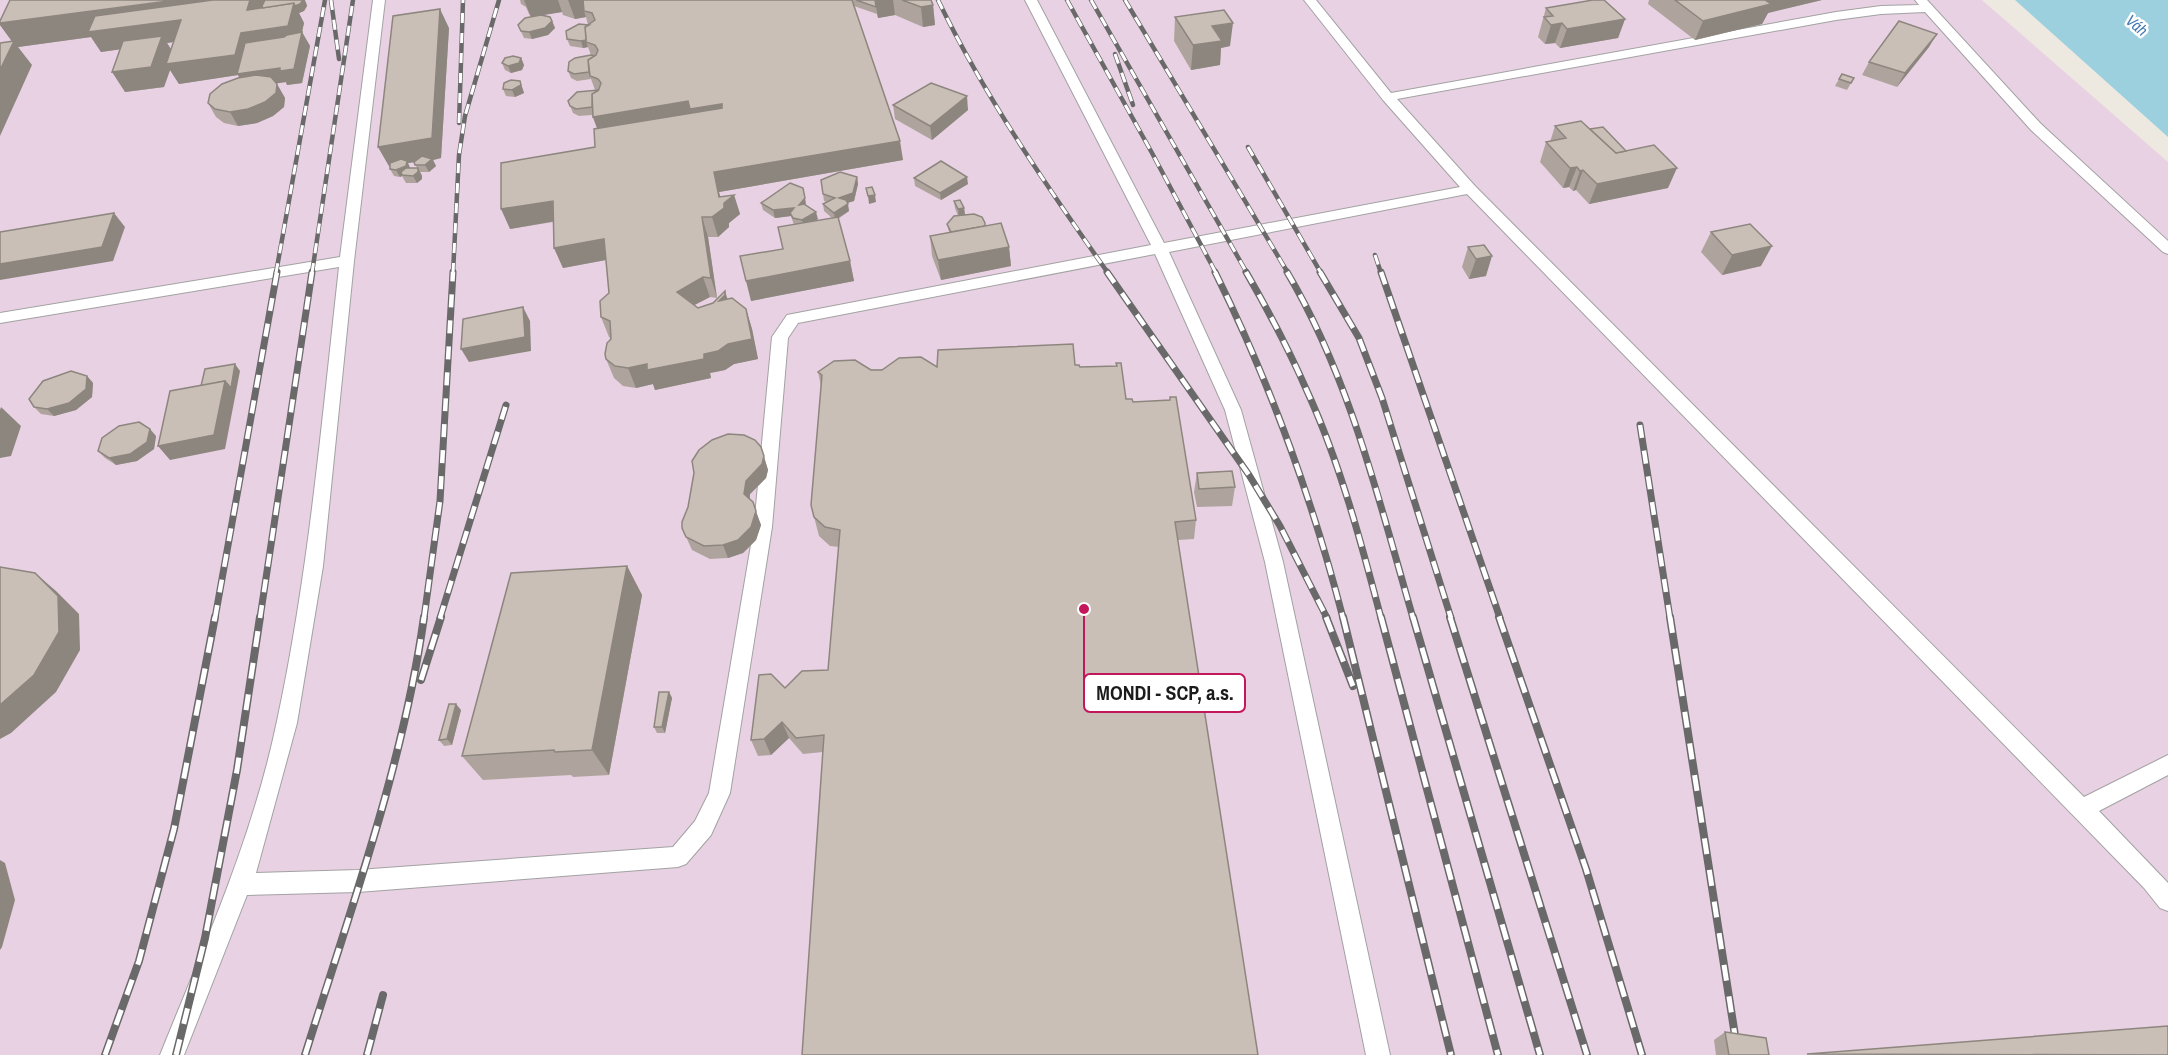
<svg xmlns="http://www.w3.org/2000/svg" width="2168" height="1055" viewBox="0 0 2168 1055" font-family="'Archivo Narrow',sans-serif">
<rect width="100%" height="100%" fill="#eee9e0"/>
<!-- industrial -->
<path fill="#e8d1e3" d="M0 0H1982L2168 162V1055H0Z"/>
<!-- water -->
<path fill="#9cd0df" d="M2015 0H2168V137Z"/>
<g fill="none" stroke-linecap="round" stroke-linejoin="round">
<defs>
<path id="service" d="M373 0H385L354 261 323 566 297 723 256 873 358 870 673 847 695 821 709 793 754 527 772 337 787 315 1151 245 1025 0H1037L1164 243 1460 187 1383 100 1304 0H1316L1391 93 1836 12 1881 6 1919 5 1915 0H1927L2041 124 2168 241V254L2163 252 2031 130 1925 12 1881 14 1836 20 1397 99 1475 186 2084 797 2168 755V775L2099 811 2168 883V911L2160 908 2144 888 1467 194 1169 252 1241 410 1283 562 1390 1055H1366L1265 562 1225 410 1155 254 798 323 788 338 772 527 730 793 711 835 686 864 678 867 358 892 247 895 184 1055H160C204 946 253 837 277 721 309 572 322 419 339 267L0 323V313L340 257Z"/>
</defs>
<!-- service casing -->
<use href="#service" stroke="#a2a2a2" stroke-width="2"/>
<!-- service -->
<use href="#service" fill="#fff" fill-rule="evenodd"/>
<defs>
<g id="rail-far2">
<path d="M331 0 339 59"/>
<path d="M938 0C985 97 1046 185 1108 273"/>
<path d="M1067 0 1152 153 1216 273"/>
<path d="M1091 0 1247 273"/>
<path d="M1125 0 1288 273"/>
<path d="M1115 54 1133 105"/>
<path d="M459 123 463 0"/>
<path d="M1248 147 1321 273"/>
<path d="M1375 255 1381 273"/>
<path d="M276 273 325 0"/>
<path d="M312 273 353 0"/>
<path d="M453 273 459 155 465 116 499 0"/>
</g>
<g id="rail-far1">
<path d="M1107 272 1249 475 1280 526 1327 618"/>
<path d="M1215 272C1270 383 1312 498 1343 618"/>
<path d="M1246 272C1268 310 1289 350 1307 391 1340 463 1361 542 1381 618"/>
<path d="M1287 272C1350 378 1379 501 1413 618"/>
<path d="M1320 272 1359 338 1382 398 1451 618"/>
<path d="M1381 272 1500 618"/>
<path d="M1640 425 1670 618"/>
<path d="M215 618 277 272"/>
<path d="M260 618 312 272"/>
<path d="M424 618 440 501 453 272"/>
<path d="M440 618 506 405"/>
</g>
<g id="rail">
<path d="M1326 617 1353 686"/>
<path d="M1343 617 1451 1055"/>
<path d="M1381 617 1498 1055"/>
<path d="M1413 617 1540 1055"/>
<path d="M1450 617 1587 1055"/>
<path d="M1499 617 1586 869 1642 1055"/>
<path d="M1670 617 1738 1055"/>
<path d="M421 680 441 617"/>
<path d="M105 1055 139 961 174 829 215 617"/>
<path d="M176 1055 205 938 237 770 260 617"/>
<path d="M305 1055C350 911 403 766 424 617"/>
<path d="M367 1055 383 995"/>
</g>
</defs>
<!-- rail-far2 casing -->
<use href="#rail-far2" stroke="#696969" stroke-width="4.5"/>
<!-- rail-far1 casing -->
<use href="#rail-far1" stroke="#696969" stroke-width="7"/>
<!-- rail casing -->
<use href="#rail" stroke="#696969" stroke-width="8"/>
<!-- rail-far2 -->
<use href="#rail-far2" stroke="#fff" stroke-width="3" stroke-dasharray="10" stroke-linecap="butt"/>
<!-- rail-far1 -->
<use href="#rail-far1" stroke="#fff" stroke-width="4.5" stroke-dasharray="13" stroke-linecap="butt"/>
<!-- rail -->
<use href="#rail" stroke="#fff" stroke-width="5" stroke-dasharray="16" stroke-linecap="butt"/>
</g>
<!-- wall -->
<g fill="#aea49d" fill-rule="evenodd">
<path d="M520 0H852L853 3V0H931L933 5 935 25 923 27 895 15 878 18 877 14 854 6 903 160 719 192 720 197 734 195 740 214 729 223V227L718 237H708L717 298 710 297 694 305 698 308 727 299 746 309 752 329 758 359 734 364 725 370 710 373 711 378 655 390 653 384 636 388 623 386 614 378 606 359 611 339 609 337 601 317 609 293 606 260 563 268 554 248 553 222 510 229 595 147 597 128 592 115 579 116 573 113 568 101 595 90 591 79 577 81 571 78 568 71 591 55 588 47 583 48 570 46 567 39 588 25 586 17 575 19 563 15 562 12 543 15 552 21 555 28 548 35 532 39 524 38 518 25 531 17 529 14 526 7 521 4Z"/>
<path d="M1649 0H1822L1768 13 1762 24 1695 40 1648 4Z"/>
<path d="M306 2 307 6 304 11 299 13 304 23 302 32 310 46 302 83 287 85 286 82 276 83 285 98 284 107 273 116 257 123 238 126 224 123 216 117 208 103 239 78 238 75 179 84 170 70 164 87 125 92 120 49 101 52 91 37 18 47 32 65 0 25V21ZM173 42 171 50 167 43Z"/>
<path d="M1546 8 1625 19 1618 38 1560 48 1555 43 1545 44 1538 37Z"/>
<path d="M1175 17 1230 46 1221 48 1220 65 1191 70 1174 41Z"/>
<path d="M449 28 441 158 433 160 436 166 429 172H420L422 176V179L417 183H406L402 176 400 177 394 176 390 169V166H389L378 147ZM414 162 417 168H410L408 163Z"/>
<path d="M1929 47 1897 87 1862 75 1869 62Z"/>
<path d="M521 58 524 65 522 70 511 73 505 70 502 63Z"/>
<path d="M1854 78 1847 90 1835 86 1839 79Z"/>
<path d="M520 81 524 93 515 97 506 96 503 89Z"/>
<path d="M893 105 968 110 932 140 895 119Z"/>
<path d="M1555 126 1590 129 1626 151 1668 188 1589 204 1576 190 1573 191 1569 187 1563 188 1540 162 1546 142H1550Z"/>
<path d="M857 177 858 184 854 201 847 203 849 211 838 219 850 261 854 281 751 301 783 249 794 225 791 216 775 218 763 210 761 203 803 188 806 205 818 219 815 221 832 218 824 211 823 204 827 202 824 201 823 194Z"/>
<path d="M914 178 968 184 941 200 915 186Z"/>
<path d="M954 201 964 208 965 215 985 225 1009 247 1011 266 941 280 932 256 930 236 949 232 947 224 958 216 955 208Z"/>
<path d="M1711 232 1761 266 1722 275 1701 252Z"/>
<path d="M1484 245 1486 276 1469 279 1462 267 1468 247Z"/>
<path d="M1116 363 1126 399 1196 520 1194 539 1178 540 823 752 803 754 789 738 771 755 758 756 751 740 785 688 828 670 839 547 830 546 819 536 811 505 821 386 818 372 937 367 1075 365 1080 367 1116 366Z"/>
<path d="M87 376 93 383 92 397 76 410 54 416 41 414 34 407Z"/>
<path d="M156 436 154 449 137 461 116 465 105 458 98 451Z"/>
<path d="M761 447 768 470 766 478 750 494V499L761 525 756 540 743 553 728 558 710 559 692 550 682 528Z"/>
<path d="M1197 473 1235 487 1232 506 1197 507 1194 492Z"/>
<path d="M627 566 642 595 609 775 573 777 571 775 483 780 462 756Z"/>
<path d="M669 692 672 698 665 733H657L654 727Z"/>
<path d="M461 710 452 745 444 746 439 740Z"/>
<path d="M1725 1032 1769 1055H1716L1714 1040Z"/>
</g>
<!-- shaded-wall -->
<g fill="#8d867f">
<path d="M176 0H276L264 2 258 29 251 16 184 25 193 39 167 43 175 55 172 63 235 55 241 33 288 26 290 17 286 18 282 11 293 7 294 3 295 6 300 4 303 0H305L307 6 304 11 299 13 304 23 299 45 252 52 247 72 280 68 282 71 294 69 302 32 310 46 302 83 287 85 286 82 245 88 238 75 179 84 170 70 164 87 125 92 112 72 151 67 159 44 101 52 91 37 18 47 32 65 0 136V70L13 43 0 25V23Z"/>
<path d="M524 0H558L562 12 531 17Z"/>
<path d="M568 0H584V11L586 17 575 19Z"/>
<path d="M875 0H893L895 15 878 18Z"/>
<path d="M1759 0H1822L1768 13 1762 24 1695 40 1703 21Z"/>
<path d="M933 5 935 25 923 27 921 7Z"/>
<path d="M440 9 449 28 441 158 433 160 436 166 429 172 425 165 431 160 408 163 410 168 402 175V176L400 177 396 170 406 164 389 166 378 147Z"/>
<path d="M1625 19 1618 38 1560 48 1567 29Z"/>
<path d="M552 21 555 28 548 35 532 39 529 32Z"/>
<path d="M1233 23 1230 46 1221 48 1220 65 1191 70 1193 45 1212 26Z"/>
<path d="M1562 23 1555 43 1545 44 1551 25Z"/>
<path d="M1937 34 1929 47 1897 87 1905 73Z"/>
<path d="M594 38 586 42 588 47 583 48 581 41Z"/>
<path d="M521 58 524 65 522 70 511 73 508 66Z"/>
<path d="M520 81 524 93 515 97 512 90Z"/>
<path d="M277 84 285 98 284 107 273 116 257 123 238 126 230 112Z"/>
<path d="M967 96 968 110 932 140 930 126Z"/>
<path d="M688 101 722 104 727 124 600 136 593 117Z"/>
<path d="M900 141 903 160 719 192 723 208 724 203 734 195 740 214 729 223V227L718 237 712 217 719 197 714 172Z"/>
<path d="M1577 167 1569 187 1563 188 1570 168Z"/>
<path d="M418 168 422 176V179L417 183 413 176Z"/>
<path d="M1677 168 1668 188 1589 204 1597 184Z"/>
<path d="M1583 170 1576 190 1573 191 1580 171Z"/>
<path d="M857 177 858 184 854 201 840 205 839 198Z"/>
<path d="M967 177 968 184 941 200 940 193Z"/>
<path d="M875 195 876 202 869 204 868 196Z"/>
<path d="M805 198 806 205 800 212 799 205Z"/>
<path d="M553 201 561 220 510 229 501 209Z"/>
<path d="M848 204 849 211 835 220 834 213Z"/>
<path d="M794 208 790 213 791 216 775 218 773 210Z"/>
<path d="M964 208 965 215 959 217 958 209Z"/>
<path d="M816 212 818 219 804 228 802 220Z"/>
<path d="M114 213 125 227 113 261 0 280V264Z"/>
<path d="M702 217 708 237 717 298 711 278Z"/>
<path d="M604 239 611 259 563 268 554 248Z"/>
<path d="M1772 246 1761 266 1722 275 1732 255Z"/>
<path d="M1009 247 1011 266 941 280 938 260Z"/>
<path d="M1492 256 1486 276 1469 279 1476 259Z"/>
<path d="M850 261 854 281 751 301 746 281Z"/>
<path d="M703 277 710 297 683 311 677 292Z"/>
<path d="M725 291 731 310 719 301Z"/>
<path d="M523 307 530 321 531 351 469 362 461 349Z"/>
<path d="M746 309 752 329 758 359 734 364 725 370 710 373 711 378 655 390 653 384 636 388 628 368Z"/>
<path d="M235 364 240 371 225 449 170 460 158 446 225 381Z"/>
<path d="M87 376 93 383 92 397 76 410 54 416 47 409Z"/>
<path d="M1 407 21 426 11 456 0 458V410Z"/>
<path d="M150 429 156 436 154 449 137 461 116 465 109 458Z"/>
<path d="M761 447 768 470 766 478 750 494 749 507 744 494 746 481Z"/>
<path d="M756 511 761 525 756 540 743 553 728 558 723 545Z"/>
<path d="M627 566 642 595 609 775 592 750Z"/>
<path d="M35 573 56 591 79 614 80 650 56 692 11 733 0 739V705Z"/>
<path d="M669 692 672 698 665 733 662 727Z"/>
<path d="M456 704 461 710 452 745 447 739Z"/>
<path d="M782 722 789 738 771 755 764 739Z"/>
<path d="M0 860 5 863 15 900 2 947 0 950Z"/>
</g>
<!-- building -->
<g fill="#cabfb6" stroke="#8d867f" stroke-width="1.5">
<path d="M10 0H176L0 23V21Z"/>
<path d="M213 0H250L247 10 294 3 288 26 241 33 235 55 166 64 181 20 88 32 95 16Z"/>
<path d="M265 0H303L300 4 295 6 294 3 263 8 262 6Z"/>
<path d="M583 0H852L900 141 714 172 719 197 734 195 724 203V208L712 217H702L711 278 703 277 677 292 698 308 713 303 725 291V295L719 301 732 298 746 309 752 339 728 344 718 351 704 354V359L647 370V364L628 368 615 366 606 359 605 354 607 343 611 339 610 321 601 317 600 301 609 293 604 239 554 248 553 201 501 209V163L595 147 594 129 722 108V104L690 109 688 101 593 117 592 94 599 89 601 83 598 79 590 76 588 60 596 55 598 50 595 45 586 42 585 27 595 20 592 13 584 11Z"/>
<path d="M856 0H875L876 7Z"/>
<path d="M902 0H931L933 5 921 7Z"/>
<path d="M1593 0H1604L1625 19 1567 29 1562 23 1551 25 1544 17 1553 16 1546 8Z"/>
<path d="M1675 0H1765L1771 4 1703 21Z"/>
<path d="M440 9 432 138 378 147 393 16Z"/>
<path d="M1224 10 1233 23 1212 26 1222 41 1193 45 1175 17Z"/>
<path d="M541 15 550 17 552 21 545 28 529 32 521 31 518 25 525 18Z"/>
<path d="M1899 21 1937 34 1905 73 1869 62Z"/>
<path d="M579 24 589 25 585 27 586 40 581 41 567 39 566 31Z"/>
<path d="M302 32 294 69 280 71V68L237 74 245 43 284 37 287 35Z"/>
<path d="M162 36 151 67 112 72 123 41Z"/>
<path d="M14 41 0 70V43Z"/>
<path d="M591 55 594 56 588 60 589 72 574 74 568 71 569 62 575 58Z"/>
<path d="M513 56 521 58 519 63 508 66 502 63 505 58Z"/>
<path d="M1842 74 1854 78 1851 83 1839 79Z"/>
<path d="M256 75 271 77 277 84 276 93 265 102 248 109 230 112 215 109 208 103 210 94 222 84 238 78Z"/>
<path d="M511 80 520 81 521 85 512 90 503 89 504 83Z"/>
<path d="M931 83 967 96 930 126 893 105Z"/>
<path d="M599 90 592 94V107L576 109 570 106 568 101 577 92Z"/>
<path d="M1581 121 1616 153 1654 145 1677 168 1597 184 1583 170 1580 171 1577 167 1570 168 1546 142 1566 138 1555 126Z"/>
<path d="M1603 127 1626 151 1616 153 1590 129Z"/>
<path d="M422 156 432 159 425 165H415L414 162Z"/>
<path d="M401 159 407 161 406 166 396 170 390 169V163Z"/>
<path d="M941 161 967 177 940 193 914 178Z"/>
<path d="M406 168H418V172L413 176 402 175 401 172Z"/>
<path d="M840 172 857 177 853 193 839 198 846 200 848 204 834 213 823 204 835 198 823 194 821 180Z"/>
<path d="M790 183 803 188 805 198 799 205 804 204 816 212 802 220 793 218 790 213 794 208 773 210 761 203Z"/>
<path d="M872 187 875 195 868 196 866 188Z"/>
<path d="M960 200 964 208 958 209 954 201Z"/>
<path d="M114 213 102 247 0 264V232Z"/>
<path d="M974 214 982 217 985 223V226L951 232 947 224 954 216Z"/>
<path d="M838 217 850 261 746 281 740 256 783 249 778 227Z"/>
<path d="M1001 223 1009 247 938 260 930 236Z"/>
<path d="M1750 224 1772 246 1732 255 1711 232Z"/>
<path d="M1484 245 1492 256 1476 259 1468 247Z"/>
<path d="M523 307 525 337 461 349 463 319Z"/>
<path d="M1073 344 1075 365H1079L1080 367 1117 366 1116 363H1121L1126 399H1132L1133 402 1170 400V397H1176L1196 520 1175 522 1258 1055H802L824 735 796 738 782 722 764 739 751 740 759 675 771 674 785 688 802 671 828 670 840 530 825 527 814 517 811 505 822 375 818 372 834 361 855 360 871 370H882L899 358 921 357 937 367 938 350Z"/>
<path d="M235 364 231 388 225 381 201 386 205 369Z"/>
<path d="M71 371 87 376 86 389 69 403 47 409 34 407 29 399 43 381Z"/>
<path d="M225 381 214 435 158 446 170 391Z"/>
<path d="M139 422 150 429 147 442 130 454 109 458 98 451 102 438 119 426Z"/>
<path d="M728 434 744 435 755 440 761 447 764 456 762 464 746 481 744 494 753 502 756 511 751 527 738 540 723 545 704 546 686 537 682 528V522L688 507 694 473 692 461 699 450 712 440Z"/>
<path d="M1232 471 1235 487 1199 489 1197 473Z"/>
<path d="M627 566 592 750 555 752 554 750 462 756 511 573Z"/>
<path d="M0 567 35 573 58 596 59 632 34 675 0 705Z"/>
<path d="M659 692H669L662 727H654Z"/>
<path d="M449 704H456L447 739 439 740Z"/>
<path d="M2168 1026V1055L1807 1054Z"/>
<path d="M1725 1032 1766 1038 1769 1055H1729Z"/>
</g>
<g text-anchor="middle" stroke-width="5" stroke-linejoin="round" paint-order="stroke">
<!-- far-water labels -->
<g font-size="16" font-style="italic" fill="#4279b1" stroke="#fff">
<text transform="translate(2137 25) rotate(40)" y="6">Váh</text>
</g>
</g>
<!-- callouts -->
<path fill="none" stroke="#c2185b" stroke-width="2" d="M1084 609L1084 693"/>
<circle fill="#c2185b" stroke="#fff" stroke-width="2" cx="1084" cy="609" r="6"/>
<rect fill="#fff" stroke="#c2185b" stroke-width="2" x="1084" y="674" width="161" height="38" rx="6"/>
<g font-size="20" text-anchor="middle" font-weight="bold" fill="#1b1b1b">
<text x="1165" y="700">MONDI - SCP, a.s.</text>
</g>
</svg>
